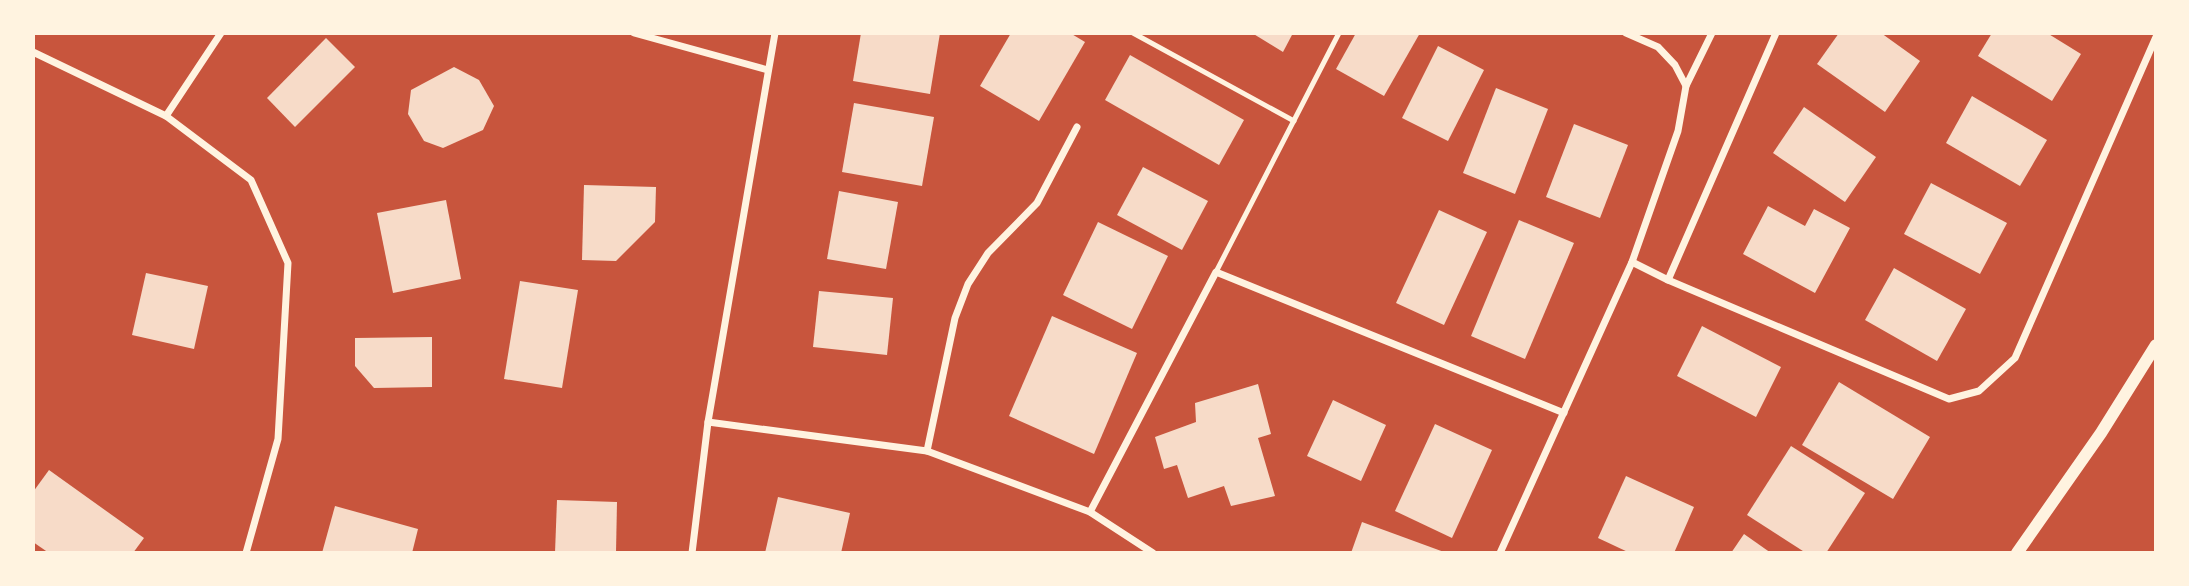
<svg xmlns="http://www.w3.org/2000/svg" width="2189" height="586" viewBox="0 0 2189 586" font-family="'Open Sans',sans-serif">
<rect width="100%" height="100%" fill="#c8553d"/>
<!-- building -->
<g fill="#f7dbc8">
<path d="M861 33H940L930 94 853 81Z"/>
<path d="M1011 33H1070L1085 42 1039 121 980 86Z"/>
<path d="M1252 33H1293L1283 52Z"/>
<path d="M1356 33H1420L1384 96 1336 69Z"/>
<path d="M1839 33H1881L1920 61 1885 112 1817 64Z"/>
<path d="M1992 33H2047L2081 54 2052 101 1978 56Z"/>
<path d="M326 38 355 67 295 127 267 98Z"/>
<path d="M1438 46 1484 70 1448 141 1402 118Z"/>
<path d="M1130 55 1244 120 1219 165 1105 100Z"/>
<path d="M454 67 479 80 494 106 483 130 443 148 424 141 408 114 411 90Z"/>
<path d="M1496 88 1548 109 1515 194 1463 173Z"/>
<path d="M1972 96 2047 140 2020 186 1946 143Z"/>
<path d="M854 103 934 117 922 186 842 172Z"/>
<path d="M1804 107 1876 157 1845 202 1773 153Z"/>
<path d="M1574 124 1628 145 1600 218 1546 197Z"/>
<path d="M1143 167 1208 201 1182 250 1117 215Z"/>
<path d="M1931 183 2007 223 1980 274 1904 234Z"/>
<path d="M584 185 656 187 655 222 616 261 582 260Z"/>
<path d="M839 191 898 202 886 269 827 259Z"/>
<path d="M446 200 461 279 393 293 377 213Z"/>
<path d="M1768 206 1805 226 1814 209 1850 228 1815 293 1743 254Z"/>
<path d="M1439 210 1487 232 1444 325 1396 303Z"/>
<path d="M1519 220 1574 243 1525 359 1471 336Z"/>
<path d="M1098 222 1168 256 1132 329 1063 295Z"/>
<path d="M1894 268 1966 309 1937 361 1865 320Z"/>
<path d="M146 273 208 286 194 349 132 335Z"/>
<path d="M520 281 578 290 562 388 504 379Z"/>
<path d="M819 291 893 298 887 355 813 347Z"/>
<path d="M1052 316 1137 353 1094 454 1009 416Z"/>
<path d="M1702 326 1781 367 1756 417 1677 376Z"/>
<path d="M432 337V387L374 388 355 366V338Z"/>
<path d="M1839 382 1930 437 1893 499 1802 445Z"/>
<path d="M1258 384 1271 434 1258 438 1275 496 1231 506 1224 486 1188 498 1177 465 1164 469 1155 437 1196 422 1195 403Z"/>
<path d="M1333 400 1386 425 1361 481 1307 456Z"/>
<path d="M1435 424 1492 450 1452 538 1395 511Z"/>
<path d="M1791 446 1865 493 1826 553H1806L1747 515Z"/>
<path d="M49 470 144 538 133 553H49L33 542V492Z"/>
<path d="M1626 476 1694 507 1674 553H1630L1598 538Z"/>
<path d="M778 497 850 513 841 553H765Z"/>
<path d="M557 500 617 502 616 553H555Z"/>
<path d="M335 506 418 529 412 553H322Z"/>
<path d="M1362 522 1444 552V553H1351Z"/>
<path d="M1744 534 1771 553H1731Z"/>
</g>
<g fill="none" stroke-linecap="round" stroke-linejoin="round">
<!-- service -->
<g stroke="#fff3e0" stroke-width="5">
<path d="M1133 33 1294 121"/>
<path d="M1216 272 1339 33"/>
</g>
<!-- minor -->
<g stroke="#fff3e0" stroke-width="7">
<path d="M634 33 768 70"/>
<path d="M33 52 166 116 251 180 288 263 278 439 246 553"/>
<path d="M1686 86 1712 33"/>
<path d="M166 116 221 33"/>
<path d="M1632 262 1668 280 1949 399 1979 391 2015 358 2156 37"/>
<path d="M1668 280 1776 33"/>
<path d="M708 422 927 451 1090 512 1153 553"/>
<path d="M927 451 955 318 968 284 988 253 1037 203 1077 127"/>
<path d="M1090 512 1216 272 1564 413"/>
<path d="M692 553 708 422 775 33"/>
<path d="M1500 553 1632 262 1678 131 1686 86 1675 65 1658 47 1626 33"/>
</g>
<!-- tertiary -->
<path stroke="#fff3e0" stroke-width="12" d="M2017 553 2101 433 2156 345"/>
</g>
<!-- border -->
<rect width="2189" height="586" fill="none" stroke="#fff3e0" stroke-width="70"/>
</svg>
